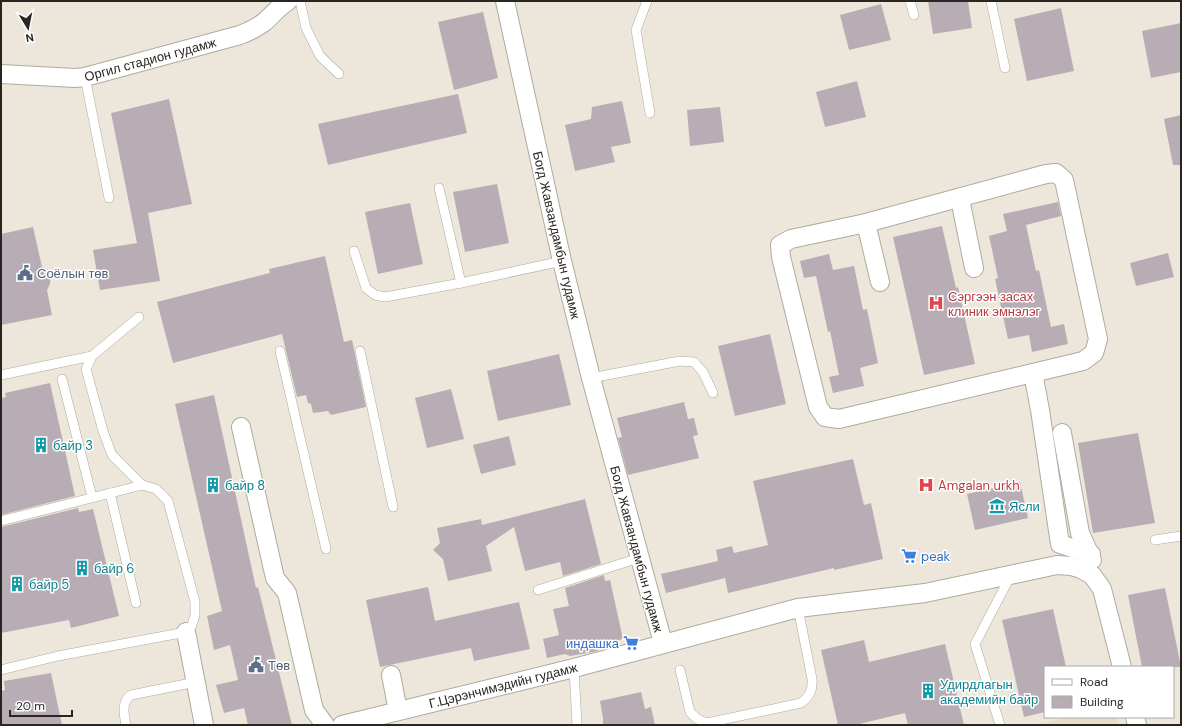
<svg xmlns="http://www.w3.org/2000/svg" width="1182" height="726" viewBox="0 0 1182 726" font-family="'DM Sans',sans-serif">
<rect width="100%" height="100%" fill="#ede7db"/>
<!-- education -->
<path fill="#e7ddc8" d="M1072 717H1116L1118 725H1033Z"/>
<!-- building -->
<g fill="#b8adb5">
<path d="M928 1H968L972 28 933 34Z"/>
<path d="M881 4 891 40 849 50 840 15Z"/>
<path d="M1061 8 1074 71 1027 81 1014 19Z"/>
<path d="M483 12 498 78 454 90 438 22Z"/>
<path d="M1181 23V72L1151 78 1142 31Z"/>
<path d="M857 81 866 117 825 127 816 92Z"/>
<path d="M458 94 467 133 328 165 318 124 378 111Z"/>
<path d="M169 99 192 204 148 213 160 281 100 290 93 250 137 243 111 113Z"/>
<path d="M622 101 631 143 611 147 615 162 575 171 565 125 591 119 592 107Z"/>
<path d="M720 107 724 142 690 146 687 110Z"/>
<path d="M1181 115V165H1173L1164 119Z"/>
<path d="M497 184 509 243 465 252 453 192Z"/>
<path d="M1058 202 1061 216 1026 225 1036 271 1039 270 1051 327 1064 324 1068 344 1032 352 1029 335 1008 339 995 279 998 278 989 236 1007 231 1003 214Z"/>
<path d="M410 203 423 264 378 274 365 212Z"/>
<path d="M942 226 956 288 958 287 975 364 924 375 893 237Z"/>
<path d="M33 227 42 267 48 270 51 276 50 284 47 290 52 315 1 325V234Z"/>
<path d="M1168 253 1174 277 1136 286 1130 263Z"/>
<path d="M829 254 833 270 854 266 863 310 867 309 878 363 860 368 864 386 833 393 829 377 839 375 830 331 828 332 816 276 804 278 800 261Z"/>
<path d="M325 256 344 342 352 340 366 407 331 415 328 411 313 413 311 404 308 403 306 395 297 397 282 334 173 363 157 302 270 273 269 269Z"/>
<path d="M770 334 786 404 735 416 718 346Z"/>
<path d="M559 354 571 405 498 421 487 371Z"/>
<path d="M50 383 75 496 1 515V398L6 397 5 393Z"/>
<path d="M451 389 464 439 427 448 415 398Z"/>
<path d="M214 395 256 588 258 587 292 725H248L244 708 224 713 216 685 238 680 230 645 214 650 207 616 222 611 175 404Z"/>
<path d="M684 402 688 419 694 418 698 435 693 436 699 458 628 475 618 438 622 437 617 418Z"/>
<path d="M1138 433 1155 523 1093 533 1078 443Z"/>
<path d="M509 436 516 465 481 474 473 445Z"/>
<path d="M853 459 864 505 871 503 883 559 834 570V568L728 593 725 578 666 593 661 574 718 561 716 550 732 546 734 553 768 545 753 481Z"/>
<path d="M1020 482 1028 518 975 530 967 494Z"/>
<path d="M585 499 601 564 563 576 560 562 525 571 514 527 486 546 492 571 448 581 443 559 433 550 440 543 437 528 481 519 482 525Z"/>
<path d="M78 508 79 512 93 509 119 616 71 628 69 620 1 633V527Z"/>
<path d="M604 575 605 581 610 580 623 639 605 643 597 651 593 652 570 656 565 654 547 658 543 639 559 635 553 609 569 606 565 588Z"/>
<path d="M428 587 435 621 519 602 530 649 474 661 471 648 380 667 366 600Z"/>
<path d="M1165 588 1181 667H1142L1128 595Z"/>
<path d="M1053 609 1066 667H1045V712L1024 717 1002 620Z"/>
<path d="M864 640 869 662 945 644 964 725H908L905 713 855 725H838L821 650Z"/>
<path d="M51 673 62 725H1V691L5 690 4 681Z"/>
<path d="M641 692 645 709 651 707 655 725H603V718L600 701Z"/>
</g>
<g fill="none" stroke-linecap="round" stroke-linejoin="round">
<defs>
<g id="lane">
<path d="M300 1 306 28 320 56 339 74"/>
<path d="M647 1 636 30 650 113"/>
<path d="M910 1 914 15"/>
<path d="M991 1 1005 68"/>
<path d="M85 77 109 198"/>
<path d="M439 188 461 283"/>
<path d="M354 251 366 288 375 295 385 297 461 283 562 261"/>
<path d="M139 317 92 356 86 369 103 431 112 455 142 485"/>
<path d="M280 351 326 549"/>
<path d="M360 351 393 507"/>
<path d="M1 375 92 356"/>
<path d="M591 378 680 361 694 362 703 372 713 393"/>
<path d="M62 379 92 497"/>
<path d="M110 493 136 603"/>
<path d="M1 521 142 485 156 489 168 501 195 602V615L192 625 186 632 58 656 1 670"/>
<path d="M1155 540 1181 536"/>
<path d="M538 590 639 558"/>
<path d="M574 668 577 725"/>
<path d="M680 670 690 712C695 718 699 721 707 723L801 703C810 696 813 690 812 679L798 608"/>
<path d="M126 725C124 714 121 702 131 695L196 682"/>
<path d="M1000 725 975 644 1011 575"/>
</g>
<g id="street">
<path d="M505 1 562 261 591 378 663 643"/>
<path d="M1 74 75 78 85 77 240 35C248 32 256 28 263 23 272 16 278 7 288 1"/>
<path d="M1056 173 1064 180 1098 339 1094 353 1083 361 839 419 825 417 818 407 781 257 780 245 791 239 866 223 1046 174Z"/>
<path d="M960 199 974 268"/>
<path d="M866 223 880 282"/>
<path d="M1033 373 1040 410 1060 544 1091 554"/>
<path d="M241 427 275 578 287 593 314 710 325 725"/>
<path d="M1062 433 1080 533 1092 560"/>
<path d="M186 632 204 725"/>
<path d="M391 675 398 711"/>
<path d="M1135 717 1137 725"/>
<path d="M342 725 574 668 798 608 925 593 1057 565 1071 566 1081 569 1092 575 1102 589 1122 667"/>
</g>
</defs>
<!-- lane casing -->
<use href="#lane" stroke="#b0aa9e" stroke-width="10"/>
<!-- street casing -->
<use href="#street" stroke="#b0aa9e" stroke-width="20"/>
<!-- path -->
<path stroke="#8d8880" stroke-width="2.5" stroke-dasharray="3 3" stroke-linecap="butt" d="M1 1H3"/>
<!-- lane -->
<use href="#lane" stroke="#fff" stroke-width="9"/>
<!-- street -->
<use href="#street" stroke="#fff" stroke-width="18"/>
</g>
<!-- icons -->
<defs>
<symbol id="civic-bare" viewBox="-9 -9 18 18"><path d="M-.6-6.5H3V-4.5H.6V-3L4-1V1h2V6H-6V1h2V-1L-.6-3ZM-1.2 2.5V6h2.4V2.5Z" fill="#5c6f8a" stroke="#fff" stroke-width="2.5" paint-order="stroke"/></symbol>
<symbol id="hospital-bare" viewBox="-9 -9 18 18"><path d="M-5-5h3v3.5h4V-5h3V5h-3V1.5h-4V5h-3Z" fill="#e0444e" stroke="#fff" stroke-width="2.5" paint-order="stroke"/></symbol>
<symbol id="building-bare" viewBox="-9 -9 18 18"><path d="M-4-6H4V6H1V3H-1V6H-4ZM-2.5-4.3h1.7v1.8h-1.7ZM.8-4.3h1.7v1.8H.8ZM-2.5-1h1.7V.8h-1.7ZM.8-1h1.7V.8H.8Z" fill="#0f9aa8" stroke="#fff" stroke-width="2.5" paint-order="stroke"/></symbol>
<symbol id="museum-bare" viewBox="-9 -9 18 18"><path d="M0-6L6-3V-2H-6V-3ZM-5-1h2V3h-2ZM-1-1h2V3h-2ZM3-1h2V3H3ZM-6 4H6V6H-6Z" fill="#0f9aa8" stroke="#fff" stroke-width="2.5" paint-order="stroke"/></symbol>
<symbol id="supermarket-bare" viewBox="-9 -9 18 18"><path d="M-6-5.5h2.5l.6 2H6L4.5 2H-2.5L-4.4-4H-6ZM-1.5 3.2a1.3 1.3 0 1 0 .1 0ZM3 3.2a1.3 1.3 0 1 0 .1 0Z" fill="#3f7fe0" stroke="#fff" stroke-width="2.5" paint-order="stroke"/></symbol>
</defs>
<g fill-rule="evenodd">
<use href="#civic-bare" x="14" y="262" width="22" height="22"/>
<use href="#hospital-bare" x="925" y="292" width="22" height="22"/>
<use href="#building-bare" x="30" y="434" width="22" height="22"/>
<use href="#building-bare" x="202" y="474" width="22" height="22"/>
<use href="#hospital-bare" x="915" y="474" width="22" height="22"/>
<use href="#museum-bare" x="986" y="495" width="22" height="22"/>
<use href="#supermarket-bare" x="898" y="545" width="22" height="22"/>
<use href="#building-bare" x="71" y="557" width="22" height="22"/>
<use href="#building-bare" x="6" y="573" width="22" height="22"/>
<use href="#supermarket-bare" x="620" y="632" width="22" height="22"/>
<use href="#civic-bare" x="245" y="654" width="22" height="22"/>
<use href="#building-bare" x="917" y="680" width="22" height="22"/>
</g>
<g text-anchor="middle" stroke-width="3" stroke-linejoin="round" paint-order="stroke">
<!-- street labels -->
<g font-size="13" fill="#292622" stroke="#fff">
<text transform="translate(150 59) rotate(-15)" y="5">Оргил стадион гудамж</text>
<text transform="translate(557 235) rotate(77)" y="5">Богд Жавзандамбын гудамж</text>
<text transform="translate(637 549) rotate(75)" y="5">Богд Жавзандамбын гудамж</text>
<text transform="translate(503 685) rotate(-14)" y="5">Г.Цэрэнчимэдийн гудамж</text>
</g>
<!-- service labels -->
<g font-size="13" fill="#4e5e75" stroke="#fff" text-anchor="start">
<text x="37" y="278">Соёлын төв</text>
<text x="268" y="670">Төв</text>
</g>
<!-- health labels -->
<g font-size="13" fill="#be3a42" stroke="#fff" text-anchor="start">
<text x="948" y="301">Сэргээн засах<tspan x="948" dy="15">клиник эмнэлэг</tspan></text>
<text x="938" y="490">Amgalan urkh</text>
</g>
<!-- culture labels -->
<g font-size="13" fill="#0d838f" stroke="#fff" text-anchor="start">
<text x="53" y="450">байр 3</text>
<text x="225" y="490">байр 8</text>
<text x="1009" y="511">Ясли</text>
<text x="94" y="573">байр 6</text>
<text x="29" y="589">байр 5</text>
<text x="940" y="689">Удирдлагын<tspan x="940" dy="15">академийн байр</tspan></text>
</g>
<!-- shop labels -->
<g font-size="13" fill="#366cbe" stroke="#fff" text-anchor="start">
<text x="921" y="561">peak</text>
<text x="619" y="648" text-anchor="end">индашка</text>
</g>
</g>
<!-- border -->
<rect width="1182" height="726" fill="none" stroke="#292622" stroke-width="4"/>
<!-- legend -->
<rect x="1044" y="666" width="130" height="52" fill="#ffffff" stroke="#a9a8a7"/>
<rect x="1052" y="679" width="20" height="6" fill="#ffffff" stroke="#a9a8a7"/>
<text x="1080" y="686" font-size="12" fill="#292622">Road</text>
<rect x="1052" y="696" width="20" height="12" fill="#b8adb5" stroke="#a9a8a7"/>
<text x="1080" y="706" font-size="12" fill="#292622">Building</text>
<!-- north arrow -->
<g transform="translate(28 28) rotate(170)" stroke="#ffffff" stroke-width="3" paint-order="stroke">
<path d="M0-3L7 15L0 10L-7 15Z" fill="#292622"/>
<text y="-6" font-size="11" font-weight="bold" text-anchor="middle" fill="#292622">N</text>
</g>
<!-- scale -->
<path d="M10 710v6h62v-6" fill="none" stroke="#292622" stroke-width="2"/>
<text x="16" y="710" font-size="12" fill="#292622" stroke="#ffffff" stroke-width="3" paint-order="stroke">20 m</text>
</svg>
